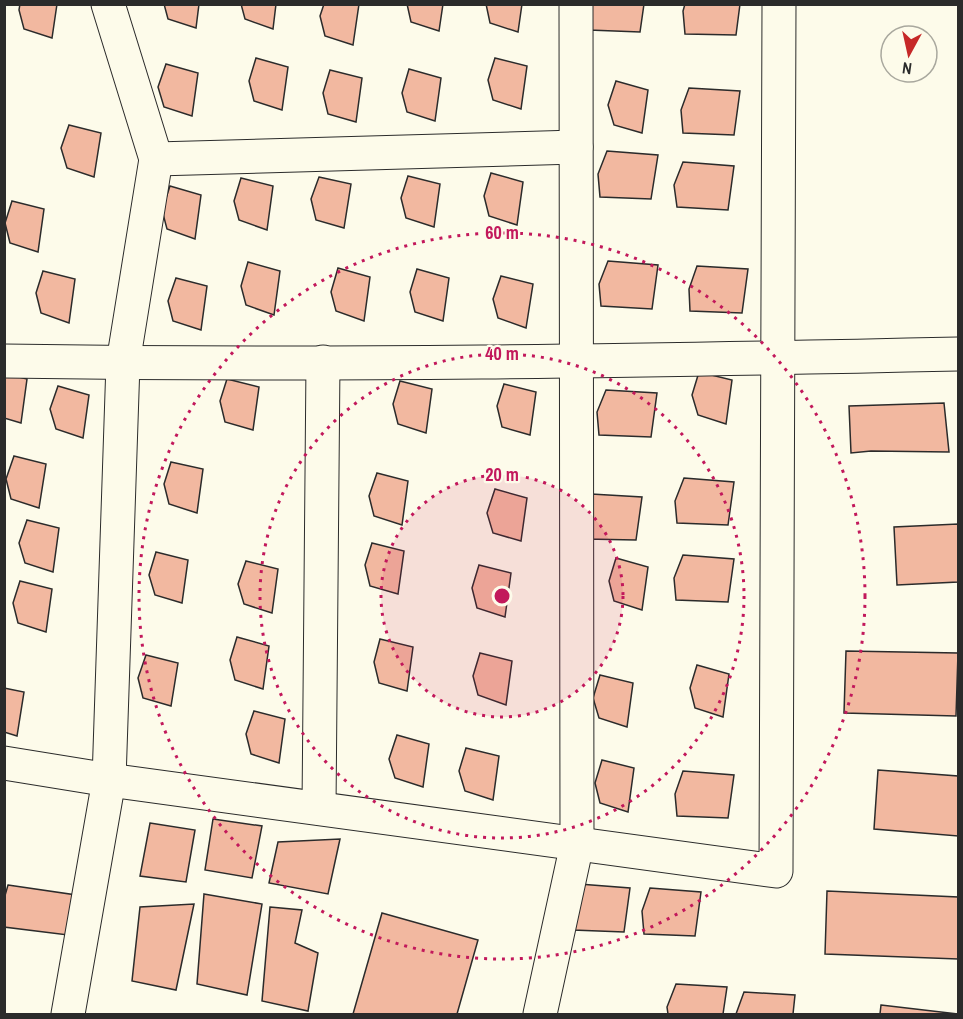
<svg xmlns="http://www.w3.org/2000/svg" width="963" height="1019" viewBox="0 0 963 1019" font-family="'Archivo Narrow',sans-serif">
<rect width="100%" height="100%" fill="#fdfbea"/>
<!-- building -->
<g fill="#f2b8a0" stroke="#2b2b2b" stroke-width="1.5">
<path d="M20 4H57L52 38 24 29 19 10Z"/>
<path d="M164 4H199L196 28 168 19Z"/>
<path d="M241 4H276L273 29 245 19Z"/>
<path d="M324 4H359L353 45 325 36 320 16Z"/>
<path d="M407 4H443L439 31 411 22Z"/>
<path d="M486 4H522L518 32 490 23Z"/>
<path d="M588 4H644L640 32 589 30Z"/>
<path d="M685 4H740L736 35 685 34 683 11Z"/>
<path d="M256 58 288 67 282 110 254 101 249 81Z"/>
<path d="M495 58 527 66 521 109 493 100 488 80Z"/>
<path d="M166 64 198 73 192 116 164 107 158 87Z"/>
<path d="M409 69 441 78 435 121 407 112 402 93Z"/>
<path d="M330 70 362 78 356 122 328 114 323 93Z"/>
<path d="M616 81 648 90 642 133 614 125 608 105Z"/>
<path d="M689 88 740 91 734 135 683 133 681 110Z"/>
<path d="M69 125 101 133 94 177 67 168 61 148Z"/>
<path d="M607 151 658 155 651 199 600 197 598 174Z"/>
<path d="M683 162 734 166 728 210 677 207 674 185Z"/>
<path d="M491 173 523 182 517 225 489 216 484 196Z"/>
<path d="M408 176 440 184 434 227 406 218 401 198Z"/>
<path d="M319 177 351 184 344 228 316 220 311 199Z"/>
<path d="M241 178 273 186 267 230 239 220 234 201Z"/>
<path d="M170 186 201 195 195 239 167 229 162 210Z"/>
<path d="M12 201 44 209 38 252 10 243 5 223Z"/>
<path d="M608 261 658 265 652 309 601 306 599 284Z"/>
<path d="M248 262 280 271 274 315 246 305 241 286Z"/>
<path d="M697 266 748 269 742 313 690 311 689 289Z"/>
<path d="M338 268 370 277 364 321 336 311 331 292Z"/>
<path d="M417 269 449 278 443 321 415 312 410 292Z"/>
<path d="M43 271 75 279 69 323 41 313 36 293Z"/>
<path d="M501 276 533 284 526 328 498 318 493 299Z"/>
<path d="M176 278 207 286 201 330 173 321 168 301Z"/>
<path d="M699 372 732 380 726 424 698 415 692 395Z"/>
<path d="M4 373 27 379 21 423 4 418Z"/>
<path d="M227 379 259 387 253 430 225 422 220 401Z"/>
<path d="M400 381 432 389 426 433 398 424 393 404Z"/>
<path d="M504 384 536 392 530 435 502 427 497 406Z"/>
<path d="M58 386 89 395 83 438 56 429 50 409Z"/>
<path d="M606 390 657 393 651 437 599 435 597 412Z"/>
<path d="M944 403 949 452 871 451 851 453 849 406Z"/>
<path d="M14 456 46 464 39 508 11 499 6 479Z"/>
<path d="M171 462 203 469 197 513 169 504 164 484Z"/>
<path d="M377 473 408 481 402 525 374 516 369 496Z"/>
<path d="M684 478 734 482 728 525 677 523 675 501Z"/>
<path d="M495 489 527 498 521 541 493 533 487 513Z"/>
<path d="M591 494 642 497 636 540 585 539Z"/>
<path d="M27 520 59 528 53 572 25 563 19 543Z"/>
<path d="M958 524V582L897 585 894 527Z"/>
<path d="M372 543 404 551 398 594 370 586 365 565Z"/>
<path d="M156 552 188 560 182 603 155 595 149 575Z"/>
<path d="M683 555 734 559 728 602 676 600 674 578Z"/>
<path d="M616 558 648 567 642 610 614 601 609 581Z"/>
<path d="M246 561 278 569 272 613 244 604 238 584Z"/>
<path d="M479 565 511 573 505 617 477 608 472 588Z"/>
<path d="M20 581 52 589 46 632 18 623 13 603Z"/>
<path d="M237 637 269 646 263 689 235 680 230 660Z"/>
<path d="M380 639 413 647 407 691 379 683 374 662Z"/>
<path d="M846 651 958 653 956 716 844 713Z"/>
<path d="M480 653 512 661 506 705 478 695 473 676Z"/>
<path d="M146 655 178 663 171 706 143 698 138 678Z"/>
<path d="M697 665 729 674 723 717 695 708 690 688Z"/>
<path d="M600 675 633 683 627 727 599 718 593 698Z"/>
<path d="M4 688 24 692 17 736 4 732Z"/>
<path d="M254 711 285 719 279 763 251 754 246 734Z"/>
<path d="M397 735 429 744 423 787 395 778 389 759Z"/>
<path d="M466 748 499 756 493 800 465 791 459 771Z"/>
<path d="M602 760 634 768 628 812 600 803 595 783Z"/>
<path d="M878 770 958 776V836L874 829Z"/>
<path d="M683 771 734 775 728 818 677 816 675 794Z"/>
<path d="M213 819 262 826 252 878 205 870Z"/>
<path d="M150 823 195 830 186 882 140 876Z"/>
<path d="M340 839 328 894 269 883 278 842Z"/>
<path d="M579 884 630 888 624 932 573 930Z"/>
<path d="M8 885 83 896 76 936 4 927V899Z"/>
<path d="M650 888 701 892 695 936 644 934 642 911Z"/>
<path d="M827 891 958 897V959L825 954Z"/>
<path d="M204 894 262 904 247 995 197 984Z"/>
<path d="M194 904 176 990 132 981 140 907Z"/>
<path d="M270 907 302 910 295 943 318 953 308 1011 262 1001Z"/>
<path d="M382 913 478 940 457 1014H353Z"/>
<path d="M676 984 727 987 723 1014H668L667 1007Z"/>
<path d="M744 992 795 995 793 1014H736Z"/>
<path d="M881 1005 958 1014H880Z"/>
</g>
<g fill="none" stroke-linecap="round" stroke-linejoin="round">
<defs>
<g id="street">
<path d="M156 159 576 147"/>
<path d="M4 361C322 366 641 361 958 354"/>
<path d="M4 763 109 780 776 871 779 4"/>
<path d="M319 808 323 362"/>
<path d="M68 1014 109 780 123 363 156 159 108 4"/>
<path d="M540 1014 577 844 576 4"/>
</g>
</defs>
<!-- street casing -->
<use href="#street" stroke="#2b2b2b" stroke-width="35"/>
<!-- street -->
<use href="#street" stroke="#fdfbea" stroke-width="33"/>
</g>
<!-- distance rings -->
<circle cx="502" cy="596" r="121" fill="#c2185b" fill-opacity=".12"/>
<g fill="none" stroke="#c2185b" stroke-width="3" stroke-dasharray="3 6">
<circle cx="502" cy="596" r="121"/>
<circle cx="502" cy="596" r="242"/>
<circle cx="502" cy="596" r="363"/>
</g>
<circle cx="502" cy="596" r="9" fill="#c2185b" stroke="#fdfbea" stroke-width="3"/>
<g font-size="18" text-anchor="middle" font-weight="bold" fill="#c2185b" stroke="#fdfbea" stroke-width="4.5" stroke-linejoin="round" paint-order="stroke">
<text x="502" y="239">60 m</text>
<text x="502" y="360">40 m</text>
<text x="502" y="481">20 m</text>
</g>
<!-- border -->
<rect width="963" height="1019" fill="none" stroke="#2b2b2b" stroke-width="12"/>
<!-- north arrow -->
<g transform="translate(909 54) rotate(188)"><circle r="28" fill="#fdfbea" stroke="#a9a89e" stroke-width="1.5"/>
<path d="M0-4.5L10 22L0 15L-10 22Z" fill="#c62828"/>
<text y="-9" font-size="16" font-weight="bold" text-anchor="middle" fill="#2b2b2b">N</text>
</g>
</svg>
